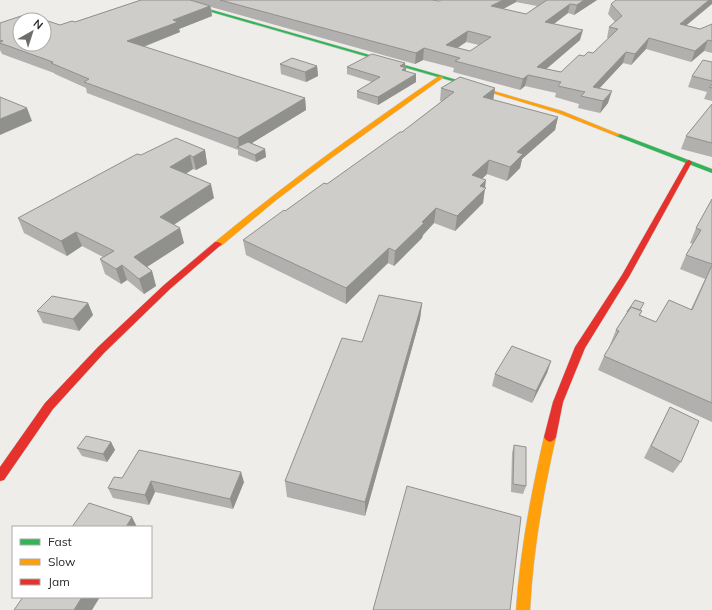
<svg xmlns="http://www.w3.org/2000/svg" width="712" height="610" viewBox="0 0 712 610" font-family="Mulish,sans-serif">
<rect width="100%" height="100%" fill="#efedea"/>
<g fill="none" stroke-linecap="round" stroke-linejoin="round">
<defs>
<g id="fast">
<path d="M170 0H177L471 84 466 85Z"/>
<path d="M616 134H620L712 169V173L616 136Z"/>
</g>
<g id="slow">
<path d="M439 76 444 77 330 159 275 201 221 246H215L214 244 215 242C287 183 362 128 439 76Z"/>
<path d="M466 83 562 111 621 135 616 136 558 113 466 85Z"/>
<path d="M550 432 554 434 556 437C543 494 533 551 530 610H516C520 551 531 494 544 437L546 434Z"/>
</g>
<g id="jam">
<path d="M689 160 692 162 630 275 585 348 563 402 556 437 554 440 550 442 546 440 544 437 553 402 575 347 622 275 686 162Z"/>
<path d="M215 242H218L222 244 170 289 104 353 53 409 4 480 0 481V467L45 403 98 347 164 285Z"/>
</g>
</defs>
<!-- fast casing -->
<use href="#fast" stroke="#c9c8c6" stroke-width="1"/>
<!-- slow casing -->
<use href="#slow" stroke="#c9c8c6" stroke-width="1"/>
<!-- jam casing -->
<use href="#jam" stroke="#c9c8c6" stroke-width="1"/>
<!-- fast -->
<use href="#fast" fill="#30b455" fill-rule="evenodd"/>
<!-- slow -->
<use href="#slow" fill="#ff9f0a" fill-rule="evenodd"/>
<!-- jam -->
<use href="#jam" fill="#e5322d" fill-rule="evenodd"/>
</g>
<!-- wall -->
<g fill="#b1b0ae" fill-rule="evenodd">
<path d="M141 0H432L439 1 441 0H597L574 15 568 13 554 24 580 40 546 69 561 72 584 56 593 53 609 38H607L609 27 615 22 608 14 611 4 700 29 712 24V53L704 51 691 62 646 49 631 65 623 63 600 88 608 103 600 113 578 108 579 104 555 97 556 93 525 86 520 90 453 72 454 68 423 60 415 64 211 7 212 16 179 29 180 32 144 47 305 98 306 110 252 143 265 149 266 157 256 162 238 155V150L87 93 86 88 55 74 54 73 2 54 0 50V23L60 25 75 22ZM516 2 537 6 526 14 503 9ZM466 42 479 45 470 51 458 48Z"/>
<path d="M712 62V101L704 99 707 92 688 87 692 76Z"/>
<path d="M405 63 406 71 416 82 378 105 357 98V91L372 82 347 74V67Z"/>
<path d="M280 64 317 66 318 76 306 82 281 74Z"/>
<path d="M441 88H495L493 100 558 117 555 130 522 159 520 168 507 181 487 174 482 179 485 188 483 203 455 231 434 223 423 235 422 238 394 266 388 263 346 304 246 255 243 240 285 211 327 184 402 132 442 101H440Z"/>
<path d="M712 104V157L681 149 686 136Z"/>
<path d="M205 150 207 164 196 170 193 169 186 174 214 198 174 225 184 243 147 267 152 271 156 286 144 294 127 280 121 284 105 274 100 259 103 257 82 246 67 256 24 233 18 218 141 155Z"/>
<path d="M712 199V422L598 370 604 356 611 345H610L616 330 627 312 642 307 640 310 642 311 640 315 656 322 691 309 705 279 680 269 686 255 693 244 690 243 696 228Z"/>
<path d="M88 303 93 315 79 331 43 323 37 311Z"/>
<path d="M422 303 420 319 365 516 287 497 285 481 362 342Z"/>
<path d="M551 361 547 373 532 403 492 386 495 374Z"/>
<path d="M670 407 681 462 673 473 644 458Z"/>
<path d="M111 442 115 450 107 462 82 456 77 448Z"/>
<path d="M514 445 526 486 523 494 511 492 512 453Z"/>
<path d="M122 478 244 482 233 509 155 492 149 505 113 498 108 488Z"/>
</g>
<!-- shaded-wall -->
<g fill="#90908d">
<path d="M503 0H517L516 2 490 16 491 6Z"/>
<path d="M584 0H597L574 15 577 5Z"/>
<path d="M709 0H712V4L676 34 680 24Z"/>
<path d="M570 4 568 13 543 32 545 22Z"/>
<path d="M210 6 212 16 179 29 180 32 129 52 127 41 173 20Z"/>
<path d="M583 30 580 40 537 77V67Z"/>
<path d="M468 31 466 42 447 54 446 45Z"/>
<path d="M649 38 646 49 631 65 635 54Z"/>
<path d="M708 40 704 51 691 62 695 51Z"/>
<path d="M424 48 423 60 415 64 416 53Z"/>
<path d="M626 52 623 63 590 98 593 87Z"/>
<path d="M405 63V68H406L405 75 400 66Z"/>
<path d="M317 66 318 76 306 82 305 72Z"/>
<path d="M416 74V82L378 105V97Z"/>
<path d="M528 75 525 86 520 90 523 79Z"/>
<path d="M495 88 493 101 483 97Z"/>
<path d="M612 91 608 103 600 113 603 101Z"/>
<path d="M305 98 306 110 242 149 239 148 238 138Z"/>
<path d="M27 108 32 121 0 135V119Z"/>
<path d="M558 117 555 130 522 159 520 168 507 181 510 167 517 152Z"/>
<path d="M265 149 266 157 256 162 255 155Z"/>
<path d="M205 150 207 164 196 170 193 157Z"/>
<path d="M190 155 193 169 173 181 170 167Z"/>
<path d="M489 160 487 174 470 190 472 175Z"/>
<path d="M486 180 483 203 455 231 457 216 480 186Z"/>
<path d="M211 184 214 198 164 231 160 217Z"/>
<path d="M436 208 434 223 423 235 422 238 394 266 395 251 422 222Z"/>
<path d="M180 228 184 243 139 272 134 257Z"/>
<path d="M76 232 82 246 67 256 61 241Z"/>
<path d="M389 248 388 263 346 304V288Z"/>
<path d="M122 265 127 280 121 284 116 269Z"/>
<path d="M152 271 156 286 144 294 139 279Z"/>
<path d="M88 303 93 315 79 331 73 319Z"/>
<path d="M422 303 420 319 365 516V502Z"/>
<path d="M551 361 547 373 532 403 536 391Z"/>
<path d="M111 442 115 450 107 462 103 454Z"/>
<path d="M241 472 244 482 233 509 230 499Z"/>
<path d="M151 481 155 492 149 505 145 495Z"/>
<path d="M132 517 137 527H126Z"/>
<path d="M82 597H100L92 610H74Z"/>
</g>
<!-- building -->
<g fill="#cecdca" stroke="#90908d" fill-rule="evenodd">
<path d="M141 0H190L210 6 173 20 178 22 127 41 305 98 238 138 84 82 89 79 51 63 53 62 0 43V42L3 41 0 40V23L27 14 60 25 72 21 75 22ZM20 20H44V44H20Z"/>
<path d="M220 0H432L439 1 441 0H503L491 6 526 14 547 0H584L577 5 570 4 545 22 583 30 537 67 561 72 579 55 584 56 588 52 593 53 618 29 609 27 622 16 611 4 616 0H709L680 24 700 29 712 24V41L708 40 695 51 649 38 635 54 626 52 593 87 612 91 603 101 581 96 585 92 558 86 561 82 528 75 523 79 455 61 460 58 424 48 416 53ZM468 31 491 37 470 51 446 45Z"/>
<path d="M372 54 405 63 400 66 406 68 402 70 416 74 378 97 357 91 380 77 347 67Z"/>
<path d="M292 58 317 66 305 72 280 64Z"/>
<path d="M703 60 712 62V81L692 76Z"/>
<path d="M460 77 495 88 483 97 558 117 517 152 523 154 510 167 489 160 472 175 486 180 480 186 486 188 457 216 436 208 422 222 424 223 395 251 389 248 346 288 243 240 284 210 285 211 324 183 327 184 400 132H402L454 92 441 88Z"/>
<path d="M712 84V88L709 87Z"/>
<path d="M0 97 27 108 0 119Z"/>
<path d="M712 104V143L686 136Z"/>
<path d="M176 138 205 150 193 157 190 155 170 167 211 184 160 217 180 228 134 257 152 271 139 279 122 265 116 269 100 259 114 251 76 232 61 241 18 218 137 154 141 155Z"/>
<path d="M248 142 265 149 255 155 237 147Z"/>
<path d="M712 199V264L686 255 701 230 696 228Z"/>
<path d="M712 265V403L604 356 619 331 616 330 631 307 642 311 639 315 656 322 669 300 692 310Z"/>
<path d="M379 295 422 303 365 502 285 481 342 338 362 342Z"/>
<path d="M52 296 88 303 73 319 37 311Z"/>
<path d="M635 300 644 303 640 310 631 307 627 312Z"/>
<path d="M512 346 551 361 536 391 495 374Z"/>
<path d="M670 407 699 421 681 462 651 446Z"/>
<path d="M86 436 111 442 103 454 77 448Z"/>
<path d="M514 445 526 447V486L513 484Z"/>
<path d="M139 450 241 472 230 499 151 481 145 495 108 488 114 477 122 478Z"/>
<path d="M407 486 521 517 510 610H373Z"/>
<path d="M89 503 132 517 126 527H72Z"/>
<path d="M23 597H82L74 610H14Z"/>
</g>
<!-- legend -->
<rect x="12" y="526" width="140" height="72" fill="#ffffff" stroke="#aaaaa9"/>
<rect x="20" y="539" width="20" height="6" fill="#30b455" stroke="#aaaaa9"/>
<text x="48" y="546" font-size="12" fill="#2b2a28">Fast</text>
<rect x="20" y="559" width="20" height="6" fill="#ff9f0a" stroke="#aaaaa9"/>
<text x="48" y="566" font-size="12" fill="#2b2a28">Slow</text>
<rect x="20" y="579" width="20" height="6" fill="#e5322d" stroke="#aaaaa9"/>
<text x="48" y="586" font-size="12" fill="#2b2a28">Jam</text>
<!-- north arrow -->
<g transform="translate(32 32) rotate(39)"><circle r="19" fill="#ffffff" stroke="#aaaaa9"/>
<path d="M0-3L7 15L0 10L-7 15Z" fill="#706e6c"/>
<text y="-6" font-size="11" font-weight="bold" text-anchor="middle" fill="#2b2a28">N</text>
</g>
</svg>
